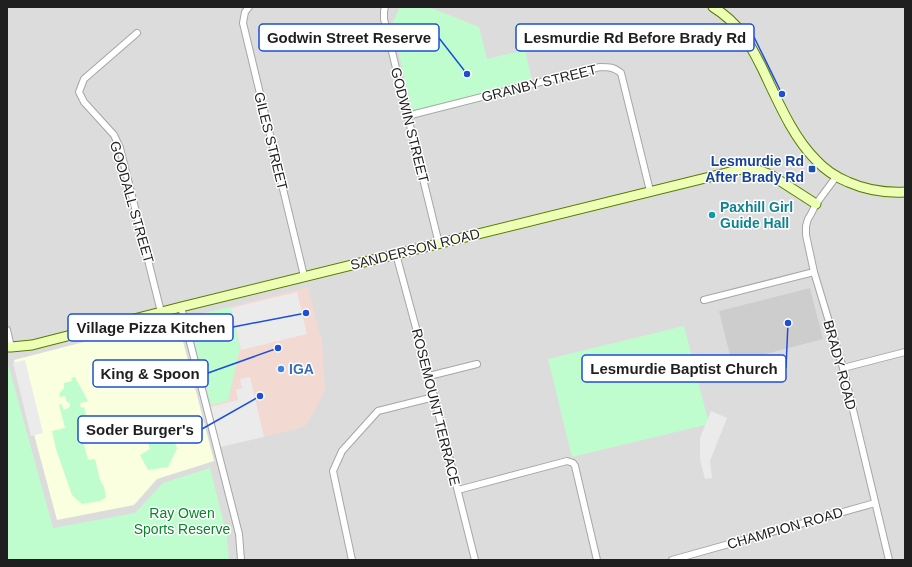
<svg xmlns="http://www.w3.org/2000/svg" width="912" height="567" viewBox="0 0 912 567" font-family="Helvetica,sans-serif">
<rect width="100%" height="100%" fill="#f0efe5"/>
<!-- residential -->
<rect fill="#dddcdc" x="7" y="7" width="898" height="553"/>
<!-- commercial -->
<path fill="#f2dad3" d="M308 287 322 342 325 390 311 417 304 427 220 447 210 407 211 405 228 401 240 348 230 307Z"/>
<!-- education -->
<path fill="#f9ffdf" d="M177 318 214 461 157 479 134 505 57 520 14 360Z"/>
<!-- religious -->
<path fill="#cdcdcd" d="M810 288 823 339 732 363 719 311Z"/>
<!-- park -->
<g fill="#bffdcf">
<path d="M400 7H429L479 27 487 59 525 50 534 89 414 118 392 24Z"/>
<path d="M230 307 240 348 228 401 211 405 191 329 190 322 193 317 200 314Z"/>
<path d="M684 326 709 424 572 457 548 359Z"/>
<path d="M7 360 53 528 135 513 163 483 210 468 227 536 229 560H7Z"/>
<path d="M75 377 88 401 80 403 81 408 84 407 92 440 83 442 88 460 95 459 100 480 104 487 106 497 100 501 82 504 72 495 56 449 52 431 65 428 59 405 61 404 64 410 70 407V403L67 402 65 396 60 397 59 394 64 388V383L72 381 71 378Z"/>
<path d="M167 423 177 448 168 467 148 470 140 455 150 449 143 425Z"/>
</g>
<!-- parking -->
<g fill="#ebebeb">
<path d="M297 292 307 334 241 350 231 308Z"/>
<path d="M25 360 43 433 31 436 13 363Z"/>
<path d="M250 377 264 437 220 447 210 407 238 400 236 390 242 388 240 379Z"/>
<path d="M711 411 727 418 710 461 712 478 705 479 700 459V438Z"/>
</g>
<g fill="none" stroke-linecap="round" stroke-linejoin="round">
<defs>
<g id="street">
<path d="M249 7 245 12 243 23 304 276"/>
<path d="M385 7 384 11V19L439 244"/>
<path d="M137 33 84 79 79 92 84 102 114 135 120 148 161 312"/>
<path d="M407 116 600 67C610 67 613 67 621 73L650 191"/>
<path d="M836 177 816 204 811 214 808 219 806 226V235L814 272 843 368 889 560"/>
<path d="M396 254 429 376 475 560"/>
<path d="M704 300 814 272"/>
<path d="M181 307 239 534 241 560"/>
<path d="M7 330 11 347"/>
<path d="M843 368 905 352"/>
<path d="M429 376 477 364"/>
<path d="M458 490 567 461 573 463 575 466 597 560"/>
<path d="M352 560 333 471 342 451 378 411 434 397"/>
<path d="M672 560 875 503"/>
</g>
<g id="secondary">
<path d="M713 7C739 23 749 42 762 68 777 99 792 136 816 160 825 170 836 177 848 182 866 190 885 193 905 192"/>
<path d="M7 347H11L32 345 181 307 730 172 750 167 771 175 816 204"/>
</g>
</defs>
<!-- street casing -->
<use href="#street" stroke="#a6a6a6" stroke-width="8"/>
<!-- secondary casing -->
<use href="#secondary" stroke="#587c00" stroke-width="11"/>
<!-- street -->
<use href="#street" stroke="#fff" stroke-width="6"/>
<!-- secondary -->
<use href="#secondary" stroke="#edfeb5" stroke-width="9"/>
</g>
<!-- markers -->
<rect fill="#1a4fb4" stroke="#fff" stroke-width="1.5" x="808" y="165" width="8" height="8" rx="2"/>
<circle fill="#0f9aa8" stroke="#fff" stroke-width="1.5" cx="712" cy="215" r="4"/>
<circle fill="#3f7fe0" stroke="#fff" stroke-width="1.5" cx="281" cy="369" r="4"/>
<g text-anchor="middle" stroke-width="3" stroke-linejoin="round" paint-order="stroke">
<!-- street labels -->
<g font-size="14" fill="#1f1f1f" stroke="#fff">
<text transform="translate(539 83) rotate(-14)" y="5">GRANBY STREET</text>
<text transform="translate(410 125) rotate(76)" y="5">GODWIN STREET</text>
<text transform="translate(271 141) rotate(76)" y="5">GILES STREET</text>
<text transform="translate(132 202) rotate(74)" y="5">GOODALL STREET</text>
<text transform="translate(415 249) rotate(-14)" y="5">SANDERSON ROAD</text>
<text transform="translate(840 365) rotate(75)" y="5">BRADY ROAD</text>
<text transform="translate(436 407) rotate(76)" y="5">ROSEMOUNT TERRACE</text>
<text transform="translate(785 528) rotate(-16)" y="5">CHAMPION ROAD</text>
</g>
<!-- transit labels -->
<g font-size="14" font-weight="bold" fill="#164399" stroke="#fff" text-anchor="end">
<text x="804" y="166">Lesmurdie Rd<tspan x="804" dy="16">After Brady Rd</tspan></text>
</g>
<!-- culture labels -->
<g font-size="14" font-weight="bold" fill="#0d838f" stroke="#fff" text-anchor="start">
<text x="720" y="212">Paxhill Girl<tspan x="720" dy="16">Guide Hall</tspan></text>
</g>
<!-- shop labels -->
<g font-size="14" font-weight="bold" fill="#366cbe" stroke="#fff" text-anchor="start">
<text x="289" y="374">IGA</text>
</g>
<!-- park labels -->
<g font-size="14" fill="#048627" stroke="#fff">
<text x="182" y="518">Ray Owen<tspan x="182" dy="16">Sports Reserve</tspan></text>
</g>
</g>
<!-- callouts -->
<path fill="none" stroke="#1d4ed8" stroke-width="1.5" d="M782 94L754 37M467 74L439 38M306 313L233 327M788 323L786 368M278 348L208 373M260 396L202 429"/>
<g fill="#1d4ed8" stroke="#fff" stroke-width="1.5">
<circle cx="782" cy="94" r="4"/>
<circle cx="467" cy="74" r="4"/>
<circle cx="306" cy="313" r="4"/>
<circle cx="788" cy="323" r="4"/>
<circle cx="278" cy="348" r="4"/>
<circle cx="260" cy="396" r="4"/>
</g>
<g fill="#fff" stroke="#1d4ed8" stroke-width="1.5">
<rect x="516" y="24" width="238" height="27" rx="4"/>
<rect x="259" y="24" width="180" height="27" rx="4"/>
<rect x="68" y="314" width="165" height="27" rx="4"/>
<rect x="582" y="355" width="204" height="27" rx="4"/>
<rect x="93" y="360" width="115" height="27" rx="4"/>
<rect x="78" y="416" width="124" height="27" rx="4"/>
</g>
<g font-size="15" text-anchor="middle" font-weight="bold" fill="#1f1f1f">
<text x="635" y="43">Lesmurdie Rd Before Brady Rd</text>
<text x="349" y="43">Godwin Street Reserve</text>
<text x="151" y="333">Village Pizza Kitchen</text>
<text x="684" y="374">Lesmurdie Baptist Church</text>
<text x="150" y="379">King &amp; Spoon</text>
<text x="140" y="435">Soder Burger's</text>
</g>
<!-- border -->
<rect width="912" height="567" fill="none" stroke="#1f1f1f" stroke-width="16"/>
</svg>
